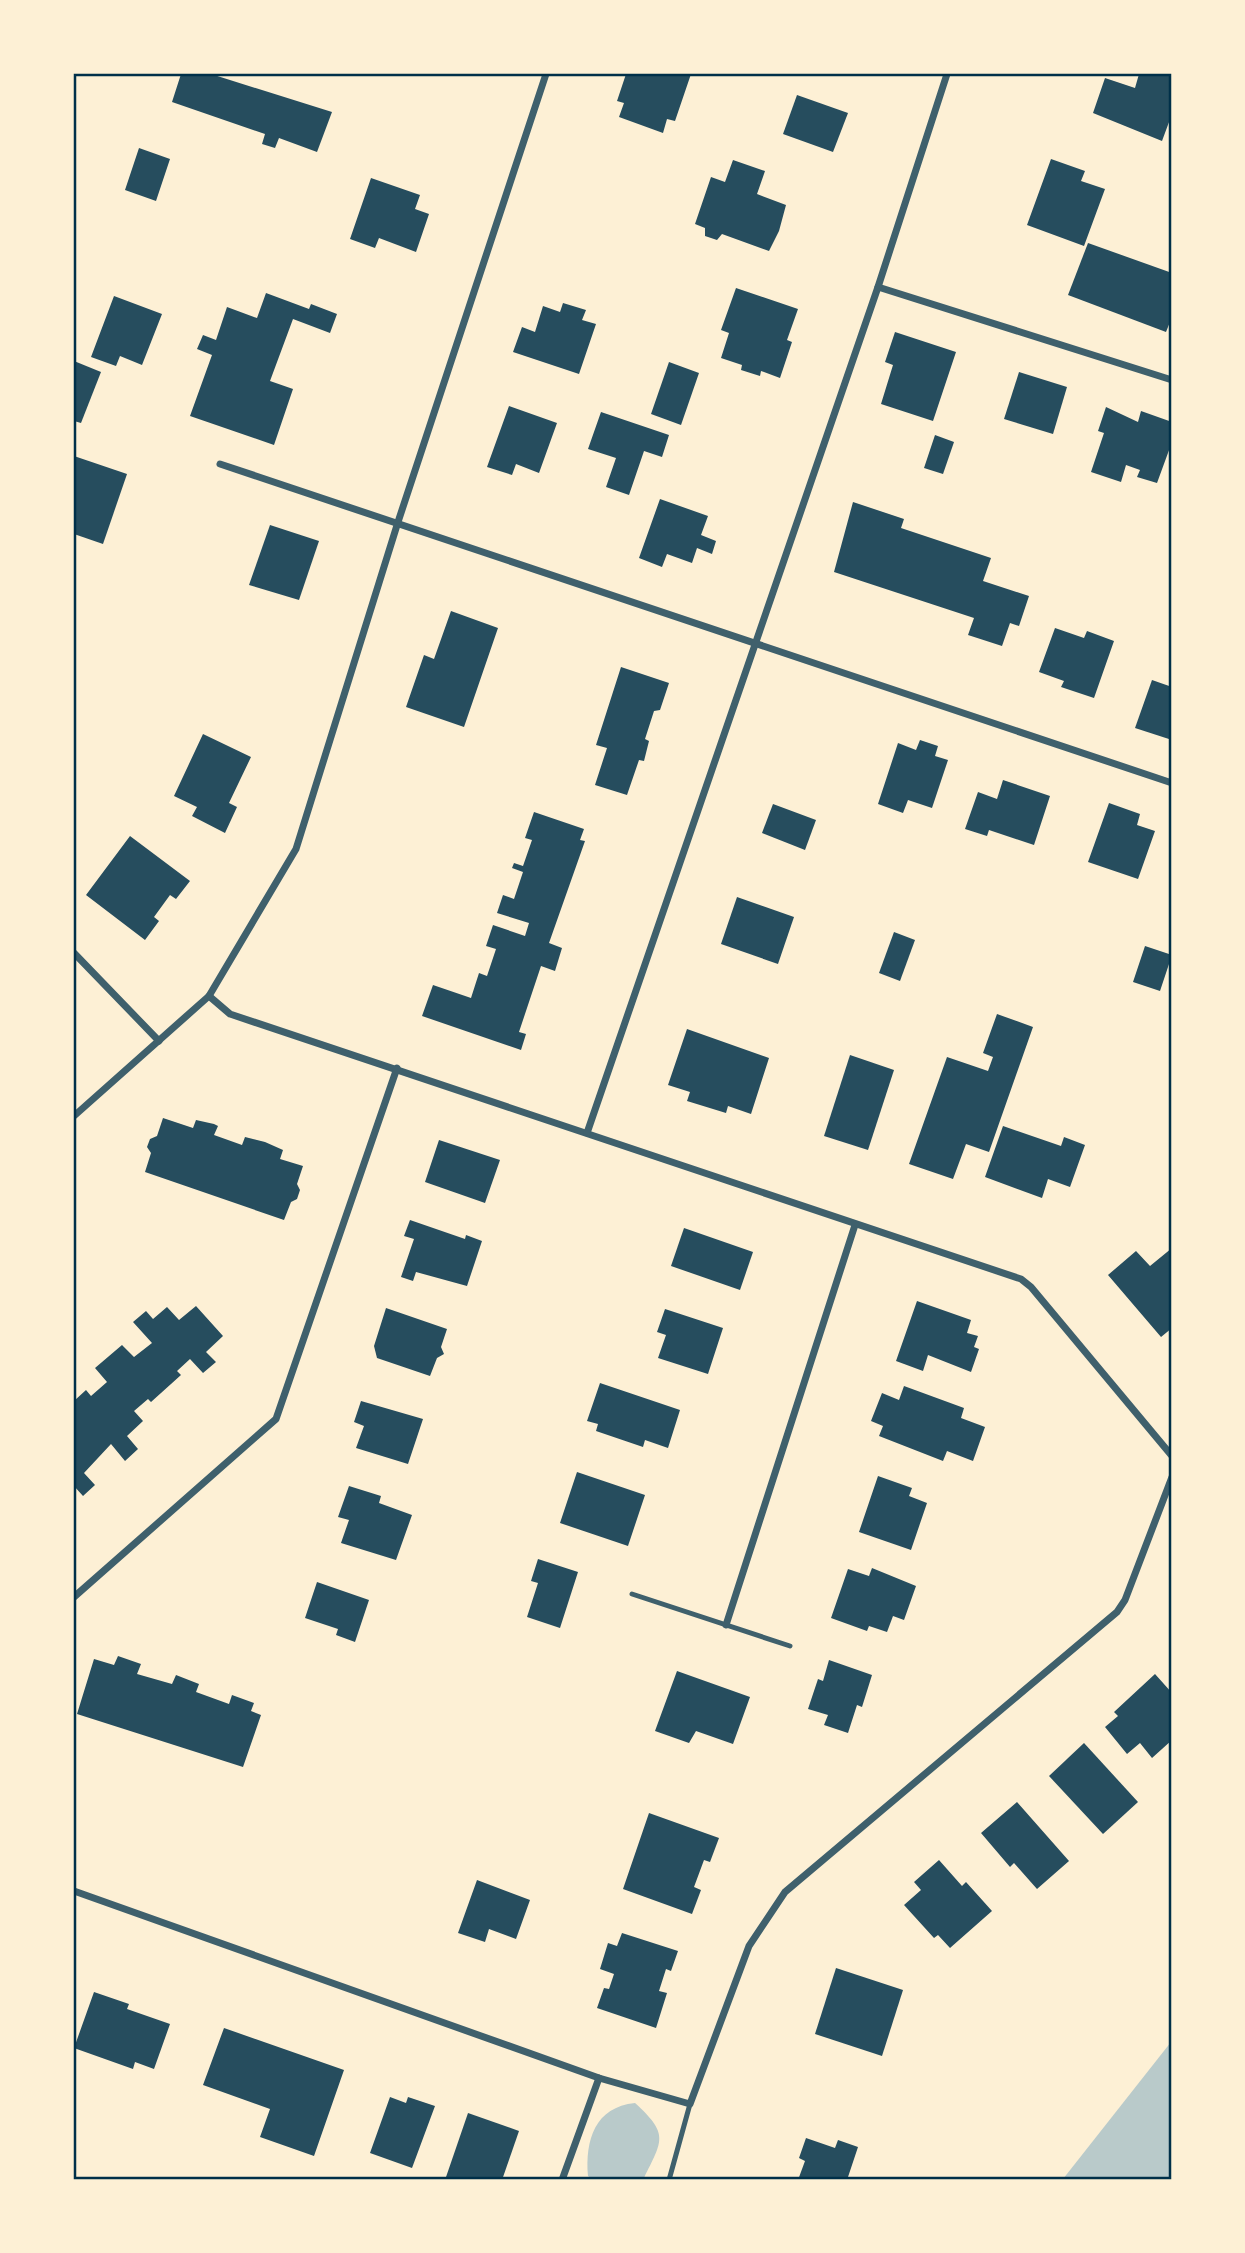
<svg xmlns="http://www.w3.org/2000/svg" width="1245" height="2253" viewBox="0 0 1245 2253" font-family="Quicksand,sans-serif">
<rect width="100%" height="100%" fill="#fdf0d5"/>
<!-- green -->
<g fill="#b9caca">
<path d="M1171 2042V2179H1063Z"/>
<path d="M635 2103C669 2134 663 2140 644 2178L592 2179 588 2176C585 2140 595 2107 635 2103Z"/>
</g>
<!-- building -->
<g fill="#264d5e">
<path d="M181 74H211L332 112 317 152 279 138 275 148 262 144 265 134 172 102Z"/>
<path d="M626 74H691L675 121 667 119 663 133 619 117 624 103 617 101Z"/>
<path d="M1139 74H1172V114L1162 141 1093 113 1105 78 1135 88Z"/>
<path d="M797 95 848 113 833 152 783 134Z"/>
<path d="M139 148 170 159 156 201 125 190Z"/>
<path d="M1051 159 1085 171 1081 181 1105 189 1084 246 1027 225Z"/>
<path d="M733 160 765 171 757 194 786 205 779 231 769 251 722 234 717 240 705 236V228L695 224 711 177 725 182Z"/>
<path d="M371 178 420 195 415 209 429 214 416 252 379 238 375 248 350 239Z"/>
<path d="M1088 243 1172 273V317L1166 332 1068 295Z"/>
<path d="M736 288 798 309 787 340 792 342 780 378 761 371 760 376 741 370 742 365 721 358 729 333 721 330Z"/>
<path d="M266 293 309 309 311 304 337 314 330 333 293 319 270 381 293 389 274 445 190 416 212 355 197 349 203 335 216 340 227 307 257 318Z"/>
<path d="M114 296 162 314 142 365 120 356 116 366 91 357Z"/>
<path d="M563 303 586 310 582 320 596 324 579 374 513 352 522 327 535 332 543 306 560 312Z"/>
<path d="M895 332 956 352 933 421 881 404 893 365 885 362Z"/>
<path d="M74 361 101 372 81 423 74 421Z"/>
<path d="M669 362 699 373 681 425 651 414Z"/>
<path d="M1019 372 1067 387 1053 434 1004 419Z"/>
<path d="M509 406 557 423 539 473 516 464 512 475 487 467Z"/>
<path d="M1106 407 1138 422 1141 411 1172 422V442L1157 483 1137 477 1140 470 1126 465 1121 482 1091 472 1104 433 1098 431Z"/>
<path d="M601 412 669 435 662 457 644 451 629 495 606 487 616 458 588 449Z"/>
<path d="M935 435 954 442 943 474 924 468Z"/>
<path d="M74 456 127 474 103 544 74 534Z"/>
<path d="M660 499 708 516 701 535 716 541 712 554 697 548 692 563 667 554 662 567 639 558Z"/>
<path d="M853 502 904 519 901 528 991 558 983 581 1029 596 1019 626 1010 623 1002 646 968 635 974 618 834 572Z"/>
<path d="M270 525 319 541 299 600 249 585Z"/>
<path d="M451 611 498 628 464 727 406 707 424 655 434 659Z"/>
<path d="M1055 628 1084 638 1087 631 1114 641 1094 698 1061 687 1064 681 1039 672Z"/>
<path d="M621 667 669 683 660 710 654 711 645 739 649 741 644 761 639 760 627 795 595 785 607 748 596 745Z"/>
<path d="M1152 680 1172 687V740L1135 728Z"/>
<path d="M203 734 251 757 229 803 237 807 225 833 192 816 197 807 174 796Z"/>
<path d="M920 740 938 746 935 756 948 760 932 808 908 800 903 813 878 804 898 743 916 750Z"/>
<path d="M1003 780 1050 796 1034 845 989 830 987 836 965 829 978 792 997 799Z"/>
<path d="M1109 803 1140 814 1137 825 1155 831 1138 879 1088 862Z"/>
<path d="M773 804 816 820 805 850 762 833Z"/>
<path d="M534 812 584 829 580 840 585 841 549 943 562 948 555 971 541 966 519 1032 526 1034 521 1050 422 1016 433 985 471 998 479 973 487 976 496 949 486 946 493 925 525 936 529 923 497 913 503 895 514 899 523 872 512 868 514 863 523 866 532 840 525 838Z"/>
<path d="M130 836 190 881 176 899 170 895 154 917 159 921 145 940 86 895Z"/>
<path d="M737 897 794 917 778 964 721 944Z"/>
<path d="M894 932 915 940 900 981 879 973Z"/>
<path d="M1145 946 1172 955 1160 991 1133 982Z"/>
<path d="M997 1014 1033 1027 989 1152 966 1144 953 1179 909 1164 947 1057 988 1071 993 1057 983 1053Z"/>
<path d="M687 1029 769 1058 751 1114 728 1106 726 1113 687 1101 690 1092 668 1085Z"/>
<path d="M850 1055 894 1070 868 1150 824 1136Z"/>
<path d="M163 1118 193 1128 196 1120 214 1124 218 1126 214 1135 242 1145 245 1137 265 1142 283 1150 280 1159 303 1166 297 1184 300 1190 297 1199 291 1202 284 1220 145 1172 151 1153 147 1147 150 1139 157 1136Z"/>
<path d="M1003 1126 1061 1146 1064 1137 1085 1145 1070 1187 1048 1179 1042 1198 985 1177Z"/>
<path d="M439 1140 500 1160 485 1203 425 1182Z"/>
<path d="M410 1220 465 1239 466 1235 482 1241 467 1286 416 1272 413 1281 401 1277 414 1239 404 1236Z"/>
<path d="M684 1228 753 1252 740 1290 671 1266Z"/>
<path d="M1172 1248V1328L1161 1337 1108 1275 1136 1251 1150 1266Z"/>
<path d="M917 1301 971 1320 967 1333 978 1336 974 1347 979 1349 971 1372 928 1355 923 1371 896 1361Z"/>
<path d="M196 1306 223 1336 206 1352 216 1362 203 1373 190 1359 177 1371 181 1375 151 1402 148 1399 134 1411 143 1421 127 1436 138 1449 125 1461 111 1444 84 1473 95 1485 83 1496 74 1486V1401L86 1390 91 1396 107 1382 95 1368 122 1345 134 1357 152 1343 133 1322 146 1311 153 1319 167 1307 179 1320Z"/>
<path d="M386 1308 447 1329 441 1347 444 1354 437 1358 430 1376 377 1358 374 1346Z"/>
<path d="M665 1309 723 1328 708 1374 658 1358 666 1335 657 1332Z"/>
<path d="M600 1383 680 1410 668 1448 645 1440 643 1447 596 1431 598 1424 587 1421Z"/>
<path d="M904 1386 964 1408 961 1418 985 1427 973 1461 947 1451 943 1461 879 1436 883 1426 871 1421 882 1393 899 1400Z"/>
<path d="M361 1401 423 1419 408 1464 356 1448 364 1426 354 1422Z"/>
<path d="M577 1472 645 1495 628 1546 560 1523Z"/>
<path d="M878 1476 912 1488 909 1496 927 1503 911 1550 859 1532Z"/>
<path d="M349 1486 381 1496 379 1503 412 1515 396 1560 341 1543 349 1520 338 1517Z"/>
<path d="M538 1559 578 1572 560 1628 527 1617 538 1583 531 1581Z"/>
<path d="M872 1568 916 1586 904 1620 893 1616 887 1632 869 1626 867 1631 831 1618 848 1569 869 1576Z"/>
<path d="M317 1582 369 1600 355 1642 336 1635 338 1629 305 1618Z"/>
<path d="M118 1656 141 1664 137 1674 172 1684 176 1675 199 1684 196 1692 229 1704 232 1695 254 1703 251 1711 261 1715 243 1767 77 1714 94 1659 114 1665Z"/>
<path d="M829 1660 872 1675 862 1707 857 1705 848 1733 824 1725 828 1715 808 1709 818 1679 823 1681Z"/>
<path d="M677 1671 750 1697 733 1744 696 1731 689 1743 655 1731Z"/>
<path d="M1155 1674 1172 1693V1740L1152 1758 1140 1743 1127 1754 1105 1727 1118 1716 1114 1712Z"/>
<path d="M1084 1743 1138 1802 1103 1834 1049 1776Z"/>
<path d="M1017 1802 1069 1861 1037 1889 1014 1863 1010 1867 981 1833Z"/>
<path d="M649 1813 719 1838 710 1862 704 1860 694 1887 701 1890 692 1914 623 1889Z"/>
<path d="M939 1860 962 1886 966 1882 992 1911 950 1948 938 1935 934 1938 904 1905 921 1890 914 1882Z"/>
<path d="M477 1880 530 1900 516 1939 489 1929 485 1942 458 1933Z"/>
<path d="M622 1933 678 1951 671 1971 666 1969 659 1991 667 1993 656 2028 597 2008 604 1988 609 1989 614 1974 600 1969 608 1943 617 1946Z"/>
<path d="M836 1968 903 1990 882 2056 815 2034Z"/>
<path d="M94 1992 129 2004 127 2009 170 2024 154 2069 135 2062 133 2069 74 2048Z"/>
<path d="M224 2028 344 2070 314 2156 260 2137 270 2109 203 2085Z"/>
<path d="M390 2097 406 2103 408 2097 435 2106 412 2168 370 2153Z"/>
<path d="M468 2113 519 2131 502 2180H445Z"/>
<path d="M806 2138 835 2148 838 2140 858 2147 847 2180H798L805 2161 799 2158Z"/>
</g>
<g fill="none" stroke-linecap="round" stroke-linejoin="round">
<!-- service -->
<g stroke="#3f606c" stroke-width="5">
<path d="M632 1594 790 1646"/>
<path d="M669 2180 690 2104"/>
</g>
<!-- minor -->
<g stroke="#3f606c" stroke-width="7">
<path d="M878 287 1172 380"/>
<path d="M220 464 1172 783"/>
<path d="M74 953 159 1041"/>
<path d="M209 996 230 1014 1021 1279 1031 1287 1172 1456"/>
<path d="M74 1116 209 996 296 849 398 522 546 74"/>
<path d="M587 1133 878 287 947 74"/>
<path d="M74 1597 276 1419 397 1068"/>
<path d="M726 1625 855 1225"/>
<path d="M74 1891 599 2078 690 2104 749 1946 785 1892 1117 1612 1125 1600 1172 1477"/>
<path d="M562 2180 599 2078"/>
</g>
</g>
<!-- border -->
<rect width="1245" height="2253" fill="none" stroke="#fdf0d5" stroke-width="150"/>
<rect x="75" y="75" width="1095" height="2103" fill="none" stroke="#003049" stroke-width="2.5"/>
</svg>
